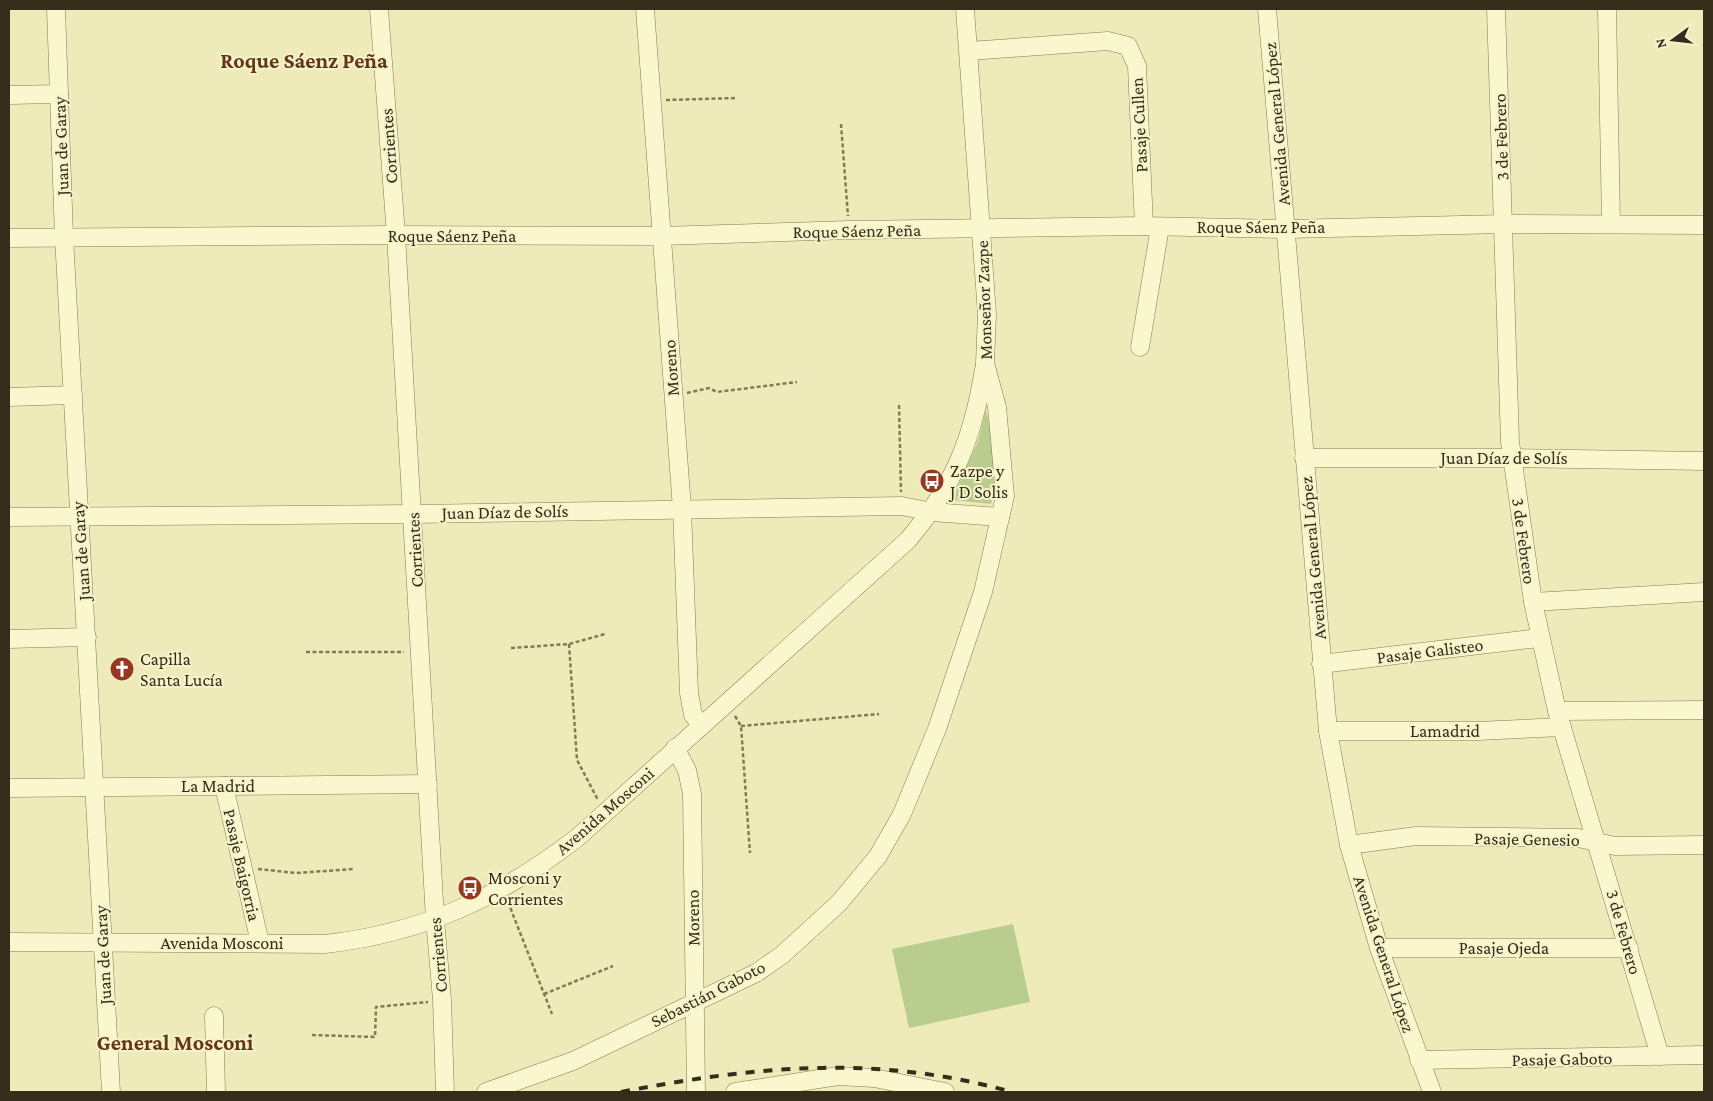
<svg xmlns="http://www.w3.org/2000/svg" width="1713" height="1101" viewBox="0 0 1713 1101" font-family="'Crimson Pro',serif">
<rect width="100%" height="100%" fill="#efeaba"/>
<!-- green -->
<g fill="#b9cd8e">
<path d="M986 409 998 470 991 504 952 500 978 441Z"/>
<path d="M1013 924 1030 1002 909 1028 892 949Z"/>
</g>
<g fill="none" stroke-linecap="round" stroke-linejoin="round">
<defs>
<g id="minor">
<path d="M56 9 64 237 111 1092"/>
<path d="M379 9 396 235 435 919 442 1000 445 1092"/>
<path d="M645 9 682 509 689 693 693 715 701 724"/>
<path d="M1267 9 1328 731 1349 845 1379 948 1432 1092"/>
<path d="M1496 9 1510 442 1533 602 1557 711 1660 1056"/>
<path d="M1607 9 1611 224"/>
<path d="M969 51 1108 41 1128 46 1137 66 1144 226"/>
<path d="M9 95 59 94"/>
<path d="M9 238 396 235 661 236 849 230 1144 226 1287 229 1504 224 1704 225"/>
<path d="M1140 347 1160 227"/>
<path d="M9 397 73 395"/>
<path d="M1304 458H1511L1704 461"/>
<path d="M9 517 413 514 902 506 932 512 1000 517"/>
<path d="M1533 602 1704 592"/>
<path d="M9 639 87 637"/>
<path d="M1321 664 1539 638"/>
<path d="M1557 711 1704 710"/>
<path d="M1328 731H1478L1562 727"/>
<path d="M675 748 687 770 692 794 696 1092"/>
<path d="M224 786 260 943"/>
<path d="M9 788 428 784"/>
<path d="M1349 845 1416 836 1578 838 1615 846 1704 845"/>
<path d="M9 942 325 944C423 933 499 898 577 838L908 540C954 486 973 438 984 369"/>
<path d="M1379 948H1629"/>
<path d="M214 1016 216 1092"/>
<path d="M1419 1060 1704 1055"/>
<path d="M486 1092 573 1061 756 973 782 955 839 903 878 856 902 814 937 729 983 592 1005 496 997 407 985 363 987 314 965 9"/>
<path d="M735 1092 838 1076 874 1078 945 1092"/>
</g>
</defs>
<!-- minor casing -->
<use href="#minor" stroke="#867954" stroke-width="19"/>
<!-- path -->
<g stroke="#867954" stroke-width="2.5" stroke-dasharray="4 2.5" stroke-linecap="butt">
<path d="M666 100 737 98"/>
<path d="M841 124 848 216"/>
<path d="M687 393 709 388 717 392 797 382"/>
<path d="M899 405 901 492"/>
<path d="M569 644 577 760 598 800"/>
<path d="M511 648 569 644 605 634"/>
<path d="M306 652H404"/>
<path d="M735 716 741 726 750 853"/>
<path d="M741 726 879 714"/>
<path d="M258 869 296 873 354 869"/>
<path d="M508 902 552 1014"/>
<path d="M544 994 613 966"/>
<path d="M312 1035 375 1037 376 1007 428 1002"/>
</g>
<!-- minor -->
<use href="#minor" stroke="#faf6cd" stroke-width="18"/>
<!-- rail -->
<path stroke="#352c1a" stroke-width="4" stroke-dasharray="9 9" stroke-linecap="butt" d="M621 1092C756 1066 877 1054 1012 1092"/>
</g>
<!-- icons -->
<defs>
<symbol id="bus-disc" viewBox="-11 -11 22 22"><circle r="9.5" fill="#973922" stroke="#f6f3ca"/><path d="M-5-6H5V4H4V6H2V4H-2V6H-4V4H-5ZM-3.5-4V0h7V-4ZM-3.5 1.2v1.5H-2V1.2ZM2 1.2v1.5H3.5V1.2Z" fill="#fff"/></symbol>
<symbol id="church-disc" viewBox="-11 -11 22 22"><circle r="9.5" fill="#973922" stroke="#f6f3ca"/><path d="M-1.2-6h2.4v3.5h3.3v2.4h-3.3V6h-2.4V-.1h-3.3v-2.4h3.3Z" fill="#fff"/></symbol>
</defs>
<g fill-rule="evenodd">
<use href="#bus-disc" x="918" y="467" width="28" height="28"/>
<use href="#church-disc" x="108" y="655" width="28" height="28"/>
<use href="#bus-disc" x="456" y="874" width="28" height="28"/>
</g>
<g text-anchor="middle" stroke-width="4" stroke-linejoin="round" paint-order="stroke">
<!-- street labels -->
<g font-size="18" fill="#352c1a" stroke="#f6f3ca">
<text transform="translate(1277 124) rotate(-95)" y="6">Avenida General López</text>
<text transform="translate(1139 125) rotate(-93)" y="6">Pasaje Cullen</text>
<text transform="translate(1501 137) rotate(-92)" y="6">3 de Febrero</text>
<text transform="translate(61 146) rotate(-92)" y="6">Juan de Garay</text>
<text transform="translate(389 146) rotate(-94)" y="6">Corrientes</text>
<text x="1261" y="233">Roque Sáenz Peña</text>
<text transform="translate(857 231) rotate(-1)" y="6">Roque Sáenz Peña</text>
<text x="452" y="242">Roque Sáenz Peña</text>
<text transform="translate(984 300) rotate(-92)" y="6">Monseñor Zazpe</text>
<text transform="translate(671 368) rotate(-94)" y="6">Moreno</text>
<text x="1504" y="464">Juan Díaz de Solís</text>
<text transform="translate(505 512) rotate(-1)" y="6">Juan Díaz de Solís</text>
<text transform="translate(1524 541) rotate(82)" y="6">3 de Febrero</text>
<text transform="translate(415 550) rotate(-93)" y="6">Corrientes</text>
<text transform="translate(81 551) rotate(-94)" y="6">Juan de Garay</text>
<text transform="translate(1313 558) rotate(-95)" y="6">Avenida General López</text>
<text transform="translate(1430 651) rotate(-7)" y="6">Pasaje Galisteo</text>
<text x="1445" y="737">Lamadrid</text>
<text x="218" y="792">La Madrid</text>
<text transform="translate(605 811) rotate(-41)" y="6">Avenida Mosconi</text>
<text transform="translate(1527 839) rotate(1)" y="6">Pasaje Genesio</text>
<text transform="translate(242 865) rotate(77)" y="6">Pasaje Baigorria</text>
<text transform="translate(693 918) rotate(-91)" y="6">Moreno</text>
<text transform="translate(1624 932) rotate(74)" y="6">3 de Febrero</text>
<text x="222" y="949">Avenida Mosconi</text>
<text x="1504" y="954">Pasaje Ojeda</text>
<text transform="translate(1384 954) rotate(72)" y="6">Avenida General López</text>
<text transform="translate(103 955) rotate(-93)" y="6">Juan de Garay</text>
<text transform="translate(438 955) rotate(-95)" y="6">Corrientes</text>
<text transform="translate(708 994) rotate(-27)" y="6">Sebastián Gaboto</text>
<text transform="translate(1562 1059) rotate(-1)" y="6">Pasaje Gaboto</text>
</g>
<!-- poi labels -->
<g font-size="18" fill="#352c1a" stroke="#f6f3ca" text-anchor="start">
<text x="950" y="477">Zazpe y<tspan x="950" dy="21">J D Solis</tspan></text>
<text x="140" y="665">Capilla<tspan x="140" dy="21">Santa Lucía</tspan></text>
<text x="488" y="884">Mosconi y<tspan x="488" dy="21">Corrientes</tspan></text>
</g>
<!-- district labels -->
<g font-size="22" font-weight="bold" fill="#633617" stroke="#f6f3ca">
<text x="304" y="68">Roque Sáenz Peña</text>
<text x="175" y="1050">General Mosconi</text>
</g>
</g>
<!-- border -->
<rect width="1713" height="1101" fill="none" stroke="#352c1a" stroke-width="20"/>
<!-- north arrow -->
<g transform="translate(1673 40) rotate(255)" stroke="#f6f3ca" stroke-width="4" paint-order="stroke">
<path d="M0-4L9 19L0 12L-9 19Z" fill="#352c1a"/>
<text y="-8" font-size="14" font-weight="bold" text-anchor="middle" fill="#352c1a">N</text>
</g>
</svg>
